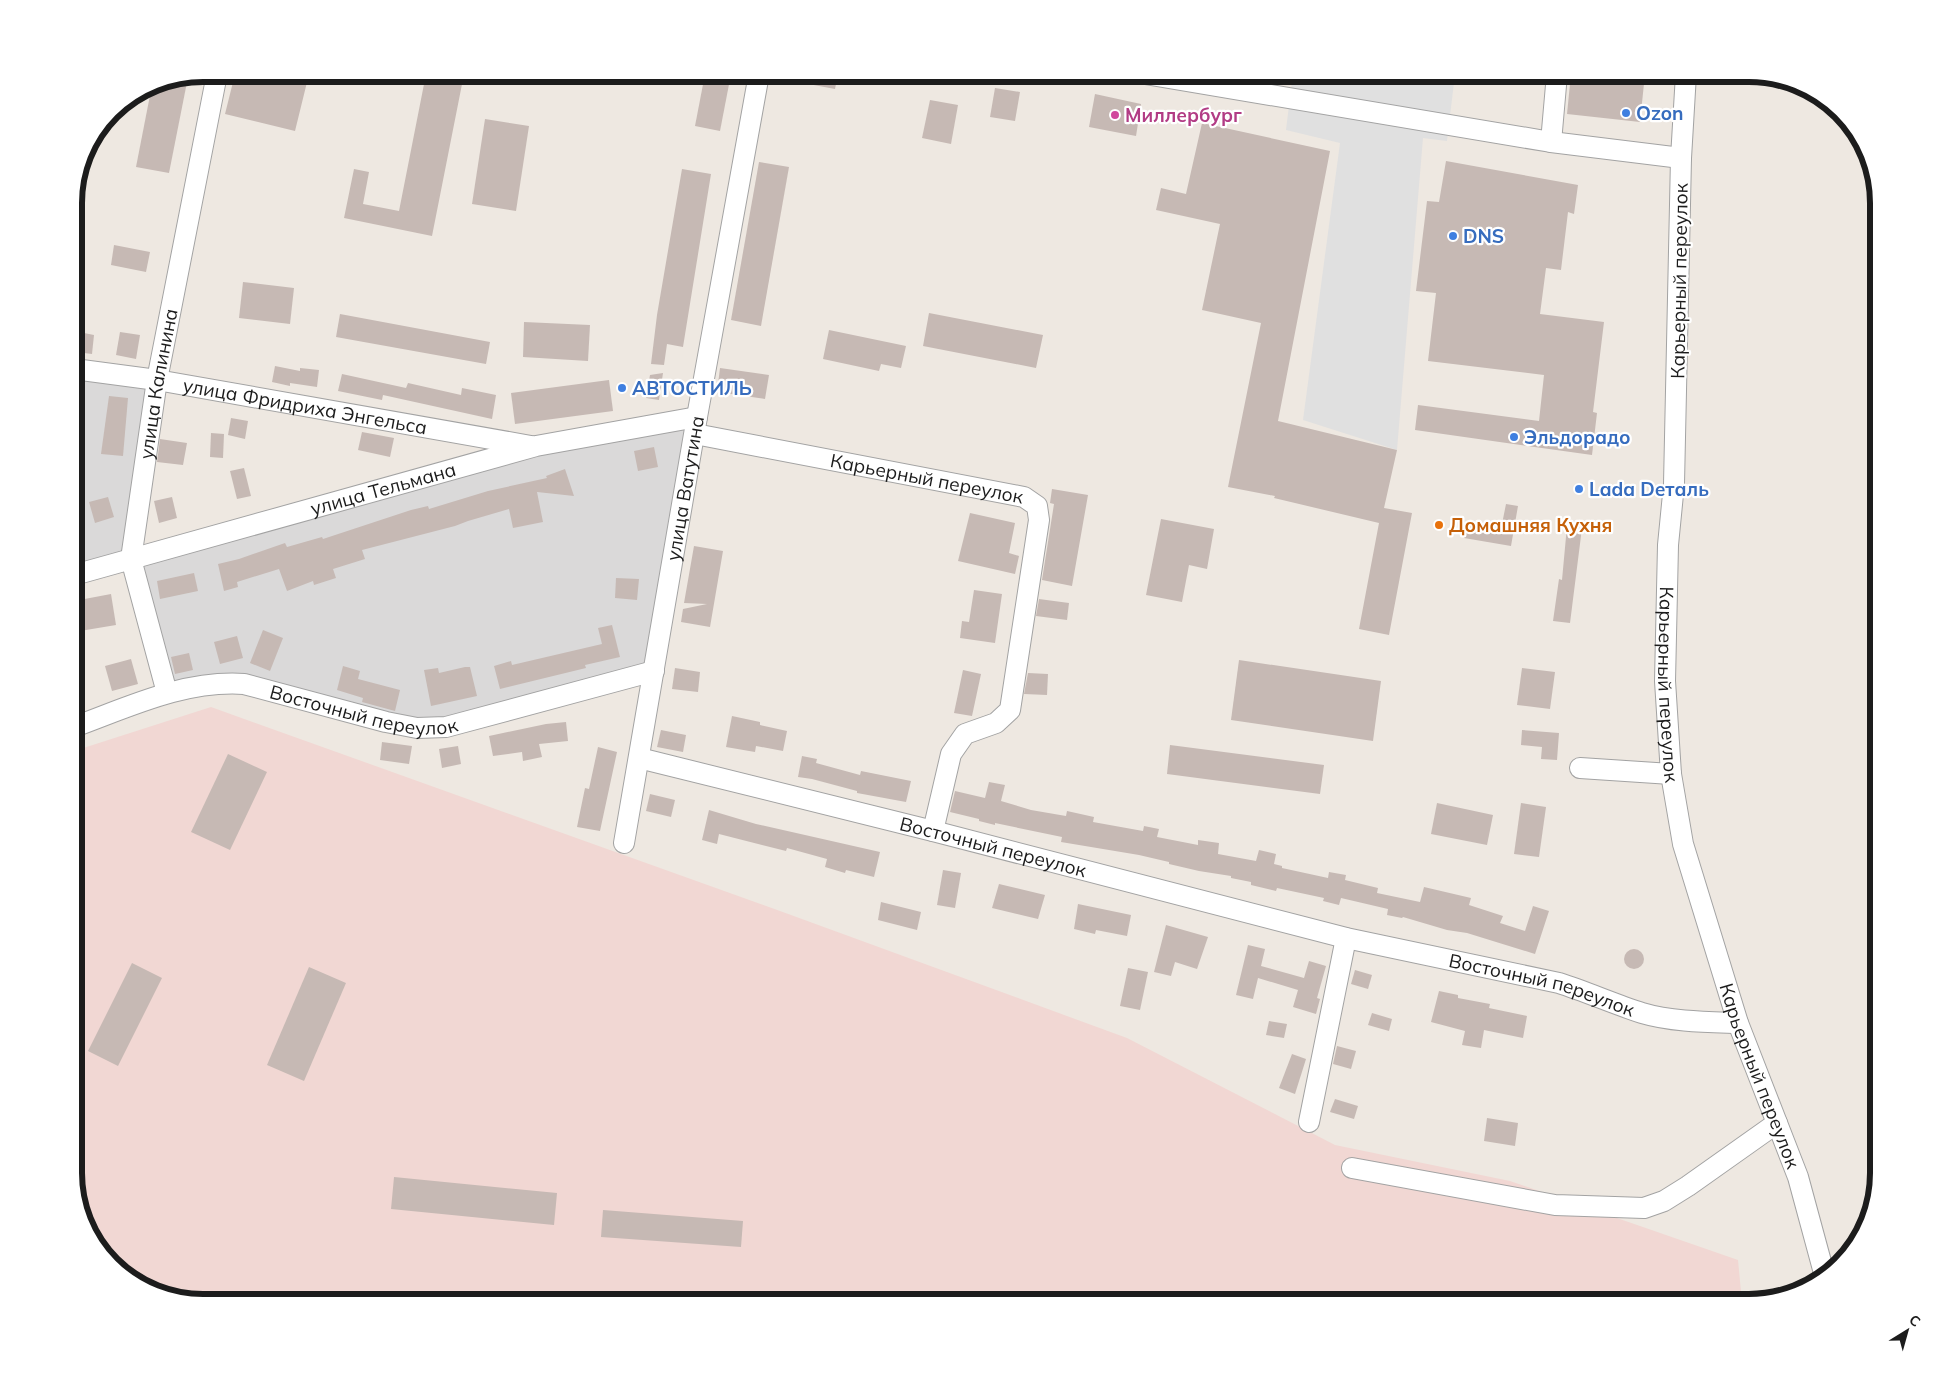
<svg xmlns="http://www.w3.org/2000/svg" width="1952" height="1376" viewBox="0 0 1952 1376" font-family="Mulish,sans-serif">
<rect width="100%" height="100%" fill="#eee8e1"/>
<!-- residential -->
<g fill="#dad9d9">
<path d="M74 373 153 383 128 555 74 570Z"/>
<path d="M694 422 651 668 446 726 244 682 169 690 134 560 538 449Z"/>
</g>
<!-- military -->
<path fill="#f1d7d3" d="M211 707 791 915 1127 1038 1335 1145 1510 1181 1738 1260 1742 1302H204L131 1280 91 1237 74 1181V751Z"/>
<!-- parking -->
<path fill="#e0e0e0" d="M1293 74H1455L1447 141 1423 138 1397 450 1303 420 1340 143 1286 130Z"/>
<!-- building -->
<g fill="#c6b9b4">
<path d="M235 74 275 83 277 74H309L295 131 225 114Z"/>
<path d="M426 74H464L432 236 344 218 354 169 369 172 363 204 399 211Z"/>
<path d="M705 74H731L720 131 695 126Z"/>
<path d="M788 74H838L835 89 787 80Z"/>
<path d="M1571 74H1645L1640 122 1567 114Z"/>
<path d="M188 77 169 173 136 167 152 85Z"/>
<path d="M995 88 1020 92 1015 121 990 117Z"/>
<path d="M1095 94 1141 104 1136 136 1089 127Z"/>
<path d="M930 100 958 105 951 144 922 138Z"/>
<path d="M485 119 529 126 516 211 472 204Z"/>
<path d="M1202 123 1330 151 1278 421 1397 450 1384 508 1412 513 1389 635 1359 629 1379 523 1274 498 1275 496 1228 487 1261 323 1202 310 1220 224 1156 210 1161 188 1186 194Z"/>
<path d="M1446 161 1578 185 1574 214 1568 212 1561 270 1546 268 1540 314 1604 322 1593 412 1597 413 1592 455 1415 430 1418 405 1539 421 1544 375 1428 361 1436 293 1416 291 1427 201 1439 202Z"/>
<path d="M759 162 789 167 761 326 731 320Z"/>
<path d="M682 169 711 174 683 347 667 344 664 365 651 364 657 315Z"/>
<path d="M114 245 150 252 146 272 111 265Z"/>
<path d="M243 282 294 288 290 324 239 318Z"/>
<path d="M929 313 1043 335 1036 368 923 346Z"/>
<path d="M340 314 490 342 486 364 336 337Z"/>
<path d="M524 322 590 325 588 361 523 357Z"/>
<path d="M829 330 906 346 901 368 881 364 879 371 823 359Z"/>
<path d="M79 332 94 335 92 354 76 352Z"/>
<path d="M120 332 140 335 136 359 116 355Z"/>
<path d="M275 366 300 371V368L319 370 317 387 290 383V386L272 382Z"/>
<path d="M720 368 769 375 765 399 717 392Z"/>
<path d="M663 373 659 400 646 398 650 375Z"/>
<path d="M342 374 406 388 408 383 461 395 462 388 496 395 492 419 383 395 382 400 338 391Z"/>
<path d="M609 380 613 411 515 424 511 393Z"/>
<path d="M109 396 128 398 123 456 101 454Z"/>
<path d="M231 418 248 421 245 439 228 435Z"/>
<path d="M362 432 394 438 390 457 358 450Z"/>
<path d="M211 433 224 434 223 458 210 457Z"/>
<path d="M160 439 187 443 183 465 157 462Z"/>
<path d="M654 447 658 467 638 471 634 451Z"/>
<path d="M244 468 251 496 237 499 230 471Z"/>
<path d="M565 469 574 496 537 492 543 522 513 528 509 509 468 521 455 526 362 550 365 559 333 569 336 578 314 585 313 581 287 591 279 569 237 582 238 587 224 591 218 564 239 559 285 543 287 547 322 537 323 539 411 510 428 506 429 509 488 491 547 478 546 476Z"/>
<path d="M1052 489 1088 495 1072 586 1042 580 1054 504 1050 503Z"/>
<path d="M108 497 114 517 95 523 89 502Z"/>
<path d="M172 497 177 518 159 523 154 501Z"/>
<path d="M1506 504 1518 506 1511 546 1464 538 1467 522 1501 529Z"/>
<path d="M970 513 1015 523 1009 553 1019 556 1015 574 958 561Z"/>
<path d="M1161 519 1214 529 1207 569 1189 565 1182 602 1146 595Z"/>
<path d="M1567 526 1582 528 1570 623 1553 621 1559 579 1562 580Z"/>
<path d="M694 546 723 551 710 627 681 622 683 609 707 604 684 603Z"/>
<path d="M194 573 198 591 160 599 157 581Z"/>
<path d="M616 578 639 579 637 600 615 598Z"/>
<path d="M974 590 1002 594 995 643 960 638 962 621 969 622Z"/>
<path d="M111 594 116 625 74 632V601Z"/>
<path d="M1039 599 1069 603 1067 620 1036 616Z"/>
<path d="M612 625 620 657 585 665 586 668 500 689 494 666 511 661 512 665 602 644 598 628Z"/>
<path d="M263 630 283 638 270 671 250 663Z"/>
<path d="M237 636 243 658 220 664 214 642Z"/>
<path d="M189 653 193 670 175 674 171 657Z"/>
<path d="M131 659 138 684 112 691 105 666Z"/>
<path d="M1239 660 1381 681 1373 741 1231 720Z"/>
<path d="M343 666 360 671 358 679 400 690 395 711 362 702 363 698 337 690Z"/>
<path d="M465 667H470L477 696 431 706 424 670 438 668 439 673Z"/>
<path d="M675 668 700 672 698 692 672 689Z"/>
<path d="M1522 668 1555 672 1550 709 1517 705Z"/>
<path d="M963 670 981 674 972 716 954 713Z"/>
<path d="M1028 673 1048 674 1047 695 1024 694Z"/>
<path d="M732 716 760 722V725L787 731 783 751 756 746 755 752 726 747Z"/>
<path d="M566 722 568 741 539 744 542 757 523 761 522 752 493 756 489 736 546 724Z"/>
<path d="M661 730 686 735 683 752 657 747Z"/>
<path d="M1522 730 1559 733 1557 760 1541 759 1542 747 1521 745Z"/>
<path d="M382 742 412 746 409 764 380 760Z"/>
<path d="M1170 745 1324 765 1320 794 1167 774Z"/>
<path d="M458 746 461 764 442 768 439 749Z"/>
<path d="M598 747 617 752 600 831 577 827 585 788 589 789Z"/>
<path d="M228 754 267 772 230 850 191 832Z"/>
<path d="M802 756 817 759 816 763 860 775 861 771 911 781 906 802 857 793V791L812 779 798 777Z"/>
<path d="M989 782 1005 785 1001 801 1031 810 1066 816 1067 811 1094 817 1093 822 1143 831 1144 826 1159 829 1157 837 1198 845V840L1219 843 1218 854 1256 861 1259 850 1276 854 1274 864 1282 866V868L1328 878 1329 872 1346 875 1345 880 1378 888 1377 893 1420 902 1424 887 1471 898 1469 905 1503 916 1500 923 1525 931 1533 906 1549 911 1535 954 1467 933 1447 930 1403 917 1402 918 1387 915 1388 909 1341 898 1339 905 1323 901 1324 898 1277 888 1276 891 1251 885V882L1231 878V876L1199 871 1169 864V862L1139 855 1061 842 1062 837 995 823V825L979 821V819L950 812 955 791 985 798Z"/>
<path d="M650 794 675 800 671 817 646 811Z"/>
<path d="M1437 803 1493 815 1487 845 1431 834Z"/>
<path d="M1521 803 1546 807 1539 857 1514 854Z"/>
<path d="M709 810 756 824 880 852 874 877 846 870 845 873 825 867 827 859 787 848 786 851 719 834 717 844 702 840Z"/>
<path d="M943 870 961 873 955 908 937 905Z"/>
<path d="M999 884 1045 895 1038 919 992 908Z"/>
<path d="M881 902 921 912 917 930 878 920Z"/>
<path d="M1078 904 1131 915 1127 936 1096 930 1095 934 1074 929Z"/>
<path d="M1166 925 1208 937 1197 969 1175 962 1171 976 1154 972Z"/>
<path d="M1248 945 1265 949 1261 966 1304 978 1309 961 1326 966 1317 998 1320 999 1316 1014 1293 1007 1298 990 1258 978 1253 999 1236 995Z"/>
<circle cx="1634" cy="959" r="10"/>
<path d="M132 963 162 978 118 1066 88 1051Z"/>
<path d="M309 967 346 983 304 1081 267 1065Z"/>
<path d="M1128 968 1148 972 1140 1010 1120 1006Z"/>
<path d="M1355 970 1372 975 1368 989 1351 984Z"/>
<path d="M1439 991 1458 995V998L1490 1004 1489 1008 1527 1016 1523 1038 1484 1030 1481 1048 1462 1045 1465 1031 1431 1022Z"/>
<path d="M1372 1013 1392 1019 1389 1031 1368 1025Z"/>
<path d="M1269 1021 1287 1024 1284 1038 1266 1035Z"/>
<path d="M1337 1046 1356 1051 1351 1069 1333 1064Z"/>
<path d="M1292 1054 1306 1059 1295 1094 1279 1088Z"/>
<path d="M1335 1099 1358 1106 1354 1119 1330 1112Z"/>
<path d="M1487 1118 1518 1123 1515 1146 1484 1141Z"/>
<path d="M394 1177 557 1193 554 1225 391 1209Z"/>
<path d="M603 1210 743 1221 741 1247 601 1237Z"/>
</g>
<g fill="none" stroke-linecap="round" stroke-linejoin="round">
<defs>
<g id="minor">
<path d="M1145 74 1551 142 1681 158"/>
<path id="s1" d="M1686 74 1681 158 1674 484 1668 545 1665 681 1671 774 1683 844 1738 1023 1798 1177 1824 1273"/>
<path d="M1551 142 1557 74"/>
<path id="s2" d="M74 369 157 380 531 446"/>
<path id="s3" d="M695 434 1024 497 1037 506 1039 520 1010 710 996 723 965 734 951 754 933 831"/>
<path id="s4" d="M74 575 536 446 697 417"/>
<path id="s5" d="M167 693 131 559 157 380 217 74"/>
<path id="s6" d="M74 727C129 707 184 680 244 684L386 722 417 728 446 727 654 671"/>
<path id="s7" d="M639 758 933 831 1346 938 1559 983C1587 992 1614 1004 1642 1013 1672 1022 1708 1022 1738 1023"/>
<path d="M1580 768 1671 774"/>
<path id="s8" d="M624 843 697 417 759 74"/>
<path d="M1309 1122 1346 938"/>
<path d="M1352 1168 1555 1205 1644 1208 1664 1201 1688 1186 1777 1123"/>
</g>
</defs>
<!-- minor casing -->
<use href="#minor" stroke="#a3a3a3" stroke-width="22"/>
<!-- minor -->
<use href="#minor" stroke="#fff" stroke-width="20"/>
</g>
<!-- markers -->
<g fill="#3f7fe0" stroke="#fff" stroke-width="2">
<circle cx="1626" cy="113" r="5"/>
<circle cx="1453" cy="236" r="5"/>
<circle cx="622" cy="388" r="5"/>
<circle cx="1514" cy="437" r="5"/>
<circle cx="1579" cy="489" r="5"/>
</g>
<circle fill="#d1479c" stroke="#fff" stroke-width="2" cx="1115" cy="115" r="5"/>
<circle fill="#e8710a" stroke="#fff" stroke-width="2" cx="1439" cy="525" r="5"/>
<g text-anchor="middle" stroke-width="4.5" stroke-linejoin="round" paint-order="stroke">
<!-- shop labels -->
<g font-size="19" font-weight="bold" fill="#366cbe" stroke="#fff" text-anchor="start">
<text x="1636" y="120">Ozon</text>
<text x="1463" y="243">DNS</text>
<text x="632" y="395">АВТОСТИЛЬ</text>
<text x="1524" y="444">Эльдорадо</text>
<text x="1589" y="496">Lada Dеталь</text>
</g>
<!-- hotel labels -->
<g font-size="19" font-weight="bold" fill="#b23c85" stroke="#fff" text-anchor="start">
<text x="1125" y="122">Миллербург</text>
</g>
<!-- street labels -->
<g font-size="19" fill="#1c1c1c" stroke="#fff">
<text transform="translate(1679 281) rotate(-89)" y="7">Карьерный переулок</text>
<text dy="7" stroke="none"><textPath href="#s5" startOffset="316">улица Калинина</textPath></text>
<text dy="7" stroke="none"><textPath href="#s2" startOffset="234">улица Фридриха Энгельса</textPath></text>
<text dy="7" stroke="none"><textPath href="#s3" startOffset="236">Карьерный переулок</textPath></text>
<text dy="7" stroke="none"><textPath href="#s8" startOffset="360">улица Ватутина</textPath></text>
<text dy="7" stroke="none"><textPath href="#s4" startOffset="321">улица Тельмана</textPath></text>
<text dy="7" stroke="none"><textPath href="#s1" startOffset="611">Карьерный переулок</textPath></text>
<text dy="7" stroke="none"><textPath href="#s6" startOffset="300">Восточный переулок</textPath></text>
<text dy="7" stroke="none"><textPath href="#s7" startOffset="365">Восточный переулок</textPath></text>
<text dy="7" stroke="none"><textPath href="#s7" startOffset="931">Восточный переулок</textPath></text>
<text dy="7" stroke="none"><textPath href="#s1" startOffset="1016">Карьерный переулок</textPath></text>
</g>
<!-- food labels -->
<g font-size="19" font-weight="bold" fill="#c56008" stroke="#fff" text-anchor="start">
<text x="1449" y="532">Домашняя Кухня</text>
</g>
</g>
<!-- crop -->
<path d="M0 0H1952V1376H0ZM203 82H1749A121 121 0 0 1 1870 203V1173A121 121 0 0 1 1749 1294H203A121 121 0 0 1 82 1173V203A121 121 0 0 1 203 82Z" fill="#fff" fill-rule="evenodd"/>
<path fill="none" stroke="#1c1c1c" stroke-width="6" d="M203 82H1749A121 121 0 0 1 1870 203V1173A121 121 0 0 1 1749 1294H203A121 121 0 0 1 82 1173V203A121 121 0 0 1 203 82Z"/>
<!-- north arrow -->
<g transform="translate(1907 1331) rotate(37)" stroke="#ffffff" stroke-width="4" paint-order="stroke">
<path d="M0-4L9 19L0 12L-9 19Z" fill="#1c1c1c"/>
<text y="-8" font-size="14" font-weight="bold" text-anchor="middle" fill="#1c1c1c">С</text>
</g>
</svg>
